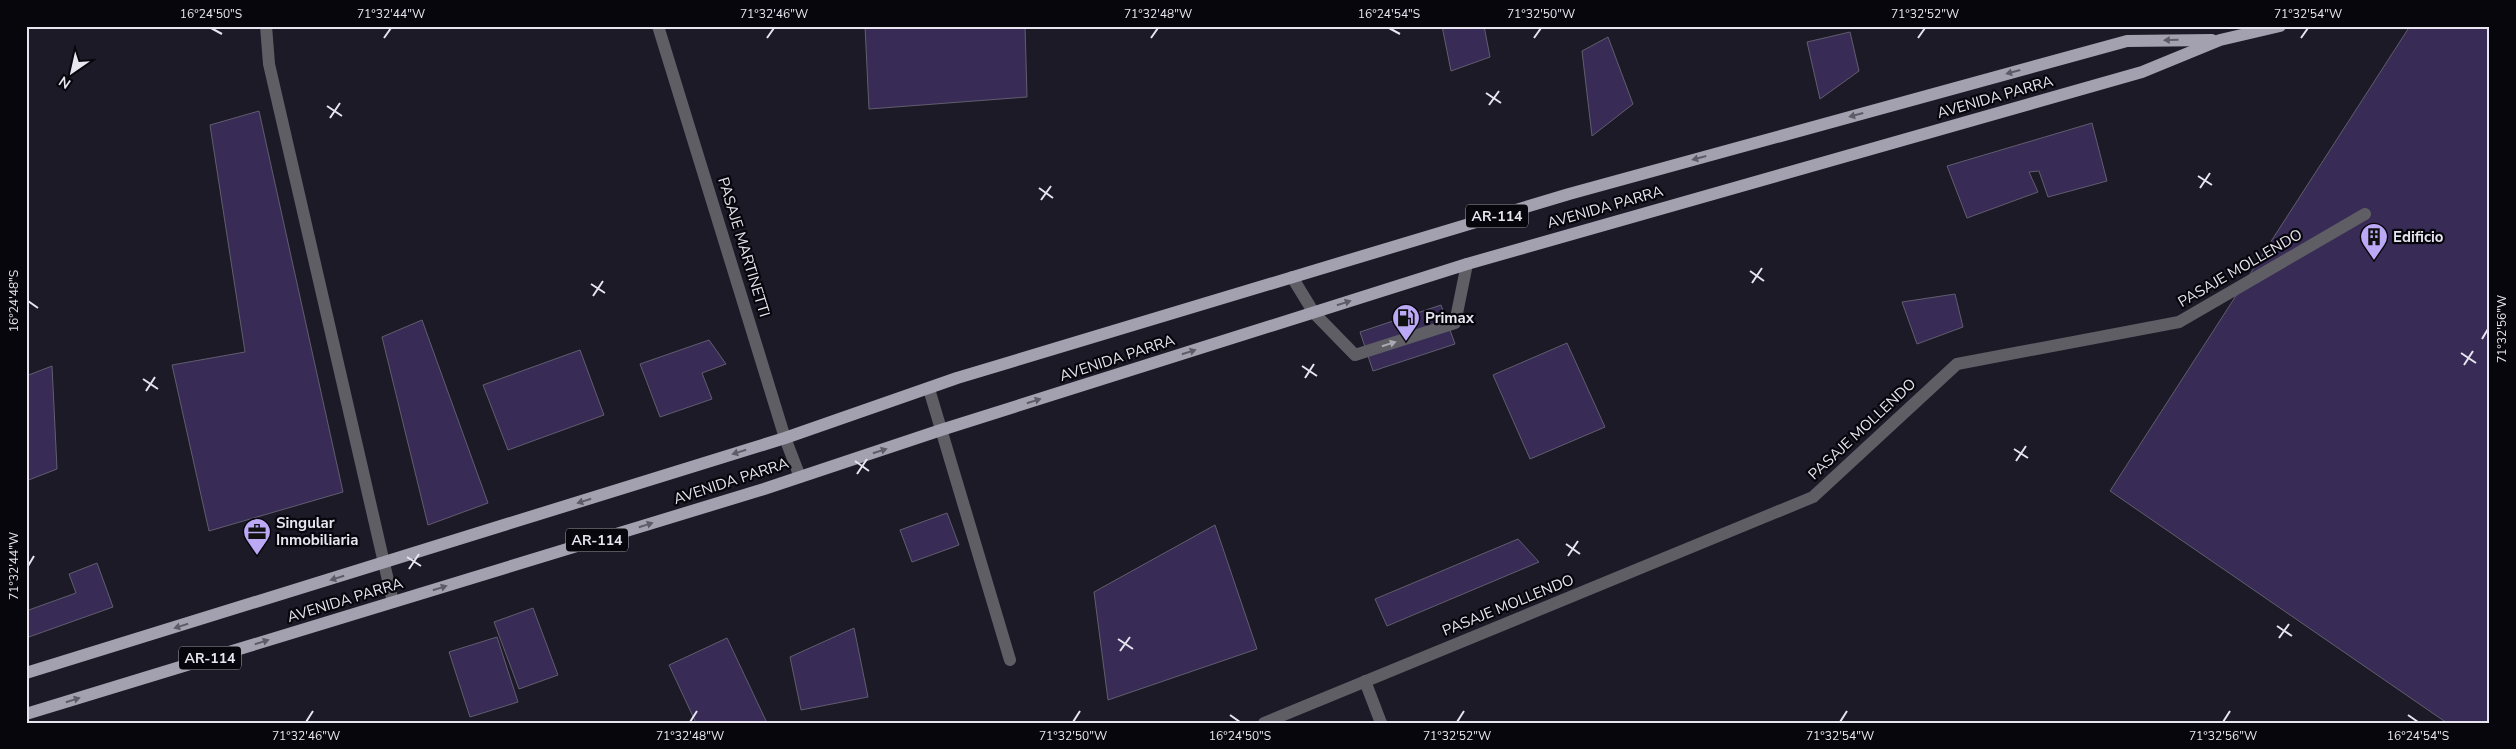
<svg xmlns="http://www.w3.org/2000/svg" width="2516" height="749" viewBox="0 0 2516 749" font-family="'Nunito Sans',sans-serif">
<rect width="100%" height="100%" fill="#1d1a28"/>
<!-- building -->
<g fill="#382c56" stroke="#615d6e">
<path d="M865 26H1025L1027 97 869 109Z"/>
<path d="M1442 26H1484L1490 57 1451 71Z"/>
<path d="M2410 26H2483L2490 31V723H2447L2110 491Z"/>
<path d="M1850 32 1859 71 1820 99 1807 42Z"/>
<path d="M1608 37 1633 104 1592 136 1582 51Z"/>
<path d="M259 111 343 492 209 531 172 365 245 352 210 125Z"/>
<path d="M2092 123 2107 181 2048 197 2039 171 2029 172 2038 192 1967 218 1947 166Z"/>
<path d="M1955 294 1963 327 1917 344 1902 302Z"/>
<path d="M1441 305 1455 344 1373 371 1360 332Z"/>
<path d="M422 320 488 503 428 525 382 337Z"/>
<path d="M709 340 726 364 702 373 712 399 660 417 640 364Z"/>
<path d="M1567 343 1605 427 1530 459 1493 375Z"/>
<path d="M580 350 604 415 508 450 483 385Z"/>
<path d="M52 366 57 469 26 481V376Z"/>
<path d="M947 513 959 545 912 562 900 530Z"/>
<path d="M1215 525 1257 649 1108 700 1094 592Z"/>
<path d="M1518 539 1539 562 1387 626 1375 599Z"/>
<path d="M97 563 113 607 26 638V611L76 593 69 574Z"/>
<path d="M533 608 558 675 519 689 494 622Z"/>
<path d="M854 628 868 697 801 710 790 657Z"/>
<path d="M497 637 518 702 470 717 449 652Z"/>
<path d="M727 638 767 723H696L669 665Z"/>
</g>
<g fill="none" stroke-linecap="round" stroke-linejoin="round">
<!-- minor -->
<g stroke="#5f5e65" stroke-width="12">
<path d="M266 26 269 64 393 602"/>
<path d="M658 26 785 438 800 477"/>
<path d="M1292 277 1314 313 1355 355 1455 323 1467 264"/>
<path d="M929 389 1010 660"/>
<path d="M1365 681 1381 723"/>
<path d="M1264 723 1813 497 1957 364 2179 322 2365 214"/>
</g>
<!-- major -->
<g stroke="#a3a0b0" stroke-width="12">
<path d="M26 673 785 438 957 378 1569 194 2127 41 2212 40"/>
<path d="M26 714 764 489 941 430 1467 264 2142 72 2220 40 2280 26"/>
</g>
</g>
<!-- one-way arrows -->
<defs><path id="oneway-solid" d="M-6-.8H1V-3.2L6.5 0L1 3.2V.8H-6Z" transform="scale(1.25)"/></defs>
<g fill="#5d5b66">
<use href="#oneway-solid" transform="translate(2171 40) rotate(179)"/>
<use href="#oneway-solid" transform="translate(2013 72) rotate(165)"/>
<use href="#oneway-solid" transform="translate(1856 115) rotate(165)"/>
<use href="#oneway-solid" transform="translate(1699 158) rotate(165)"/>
<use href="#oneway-solid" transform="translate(1344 303) rotate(-18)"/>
<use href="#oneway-solid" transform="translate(1189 352) rotate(-18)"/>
<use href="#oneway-solid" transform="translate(1034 401) rotate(-18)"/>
<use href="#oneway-solid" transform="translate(880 451) rotate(-18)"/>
<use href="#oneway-solid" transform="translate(739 452) rotate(163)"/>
<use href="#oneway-solid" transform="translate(584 501) rotate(163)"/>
<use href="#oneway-solid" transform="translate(646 525) rotate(-17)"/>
<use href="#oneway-solid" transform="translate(337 578) rotate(163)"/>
<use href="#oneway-solid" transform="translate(440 588) rotate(-17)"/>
<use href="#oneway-solid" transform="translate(181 626) rotate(163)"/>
<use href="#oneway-solid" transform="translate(262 642) rotate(-17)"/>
<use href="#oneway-solid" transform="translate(73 700) rotate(-17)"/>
</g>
<use fill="#aaa8b1" href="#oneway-solid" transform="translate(1389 344) rotate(-18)"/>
<!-- ticks -->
<path fill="none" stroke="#e7e5ef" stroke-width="2" d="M211 28 222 34M1389 28 1400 34M384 38 391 28M767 38 774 28M1151 38 1158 28M1534 38 1541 28M1918 38 1925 28M2301 38 2308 28M1486 93 1501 103M1489 105 1499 91M327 106 342 116M330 118 340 103M2198 176 2212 185M1039 188 1053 198M2200 188 2210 173M1041 200 1051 186M1750 271 1764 281M1752 283 1762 268M591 284 605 293M593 296 603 281M28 301 38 308M2482 339 2488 329M2461 353 2476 363M2464 365 2473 351M1302 366 1317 376M1305 378 1314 364M143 379 158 389M146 391 155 377M2014 449 2028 458M855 461 869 471M2016 461 2026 446M857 474 867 459M1566 544 1580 554M1568 556 1578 541M407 557 421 566M28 566 34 556M409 569 419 554M2277 626 2292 636M2279 638 2289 624M1118 639 1133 649M1120 651 1130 637M1230 715 1240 722M2408 715 2418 722M306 722 313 711M690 722 697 711M1073 722 1080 711M1457 722 1464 711M1840 722 1847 711M2223 722 2230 711"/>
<!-- icons -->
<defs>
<symbol id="building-pin" viewBox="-11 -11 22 30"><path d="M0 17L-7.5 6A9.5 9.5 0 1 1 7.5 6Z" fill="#bca9f5" stroke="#07060c"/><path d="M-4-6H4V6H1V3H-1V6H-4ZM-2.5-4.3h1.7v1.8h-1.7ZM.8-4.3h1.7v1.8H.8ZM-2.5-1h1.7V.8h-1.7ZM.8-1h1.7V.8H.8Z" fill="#111"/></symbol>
<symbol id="fuel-pin" viewBox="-11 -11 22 30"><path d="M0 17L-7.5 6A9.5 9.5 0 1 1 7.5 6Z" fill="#bca9f5" stroke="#07060c"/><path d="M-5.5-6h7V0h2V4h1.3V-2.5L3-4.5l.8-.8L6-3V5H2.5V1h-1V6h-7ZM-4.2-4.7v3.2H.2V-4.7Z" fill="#111"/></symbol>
<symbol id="office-pin" viewBox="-11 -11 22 30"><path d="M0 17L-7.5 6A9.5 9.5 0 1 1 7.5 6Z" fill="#bca9f5" stroke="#07060c"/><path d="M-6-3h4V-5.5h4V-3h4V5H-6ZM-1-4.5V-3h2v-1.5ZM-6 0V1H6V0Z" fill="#111"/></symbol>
</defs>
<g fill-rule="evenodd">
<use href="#building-pin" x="2358" y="221" width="32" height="43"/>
<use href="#fuel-pin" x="1390" y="302" width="32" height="43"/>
<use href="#office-pin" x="241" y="516" width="32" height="43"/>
</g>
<g text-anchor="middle" stroke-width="4.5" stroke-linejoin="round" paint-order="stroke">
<!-- shield labels -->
<g fill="#07060c" stroke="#a4a2ab" stroke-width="1">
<rect x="1466" y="204.5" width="62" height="23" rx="4"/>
<rect x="566" y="528.5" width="62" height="23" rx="4"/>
<rect x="179" y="646.5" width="62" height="23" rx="4"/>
</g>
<g font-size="14" font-weight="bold" fill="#e7e5ef">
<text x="1497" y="221">AR-114</text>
<text x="597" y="545">AR-114</text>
<text x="210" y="663">AR-114</text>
</g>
<!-- street labels -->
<g font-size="15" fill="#e7e5ef" stroke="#07060c">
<text transform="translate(1995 97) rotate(-16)" y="5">AVENIDA PARRA</text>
<text transform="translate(1605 207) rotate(-16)" y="5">AVENIDA PARRA</text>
<text transform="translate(744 247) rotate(73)" y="5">PASAJE MARTINETTI</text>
<text transform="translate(2240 268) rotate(-30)" y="5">PASAJE MOLLENDO</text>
<text transform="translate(1117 358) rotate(-18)" y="5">AVENIDA PARRA</text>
<text transform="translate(1862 429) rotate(-43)" y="5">PASAJE MOLLENDO</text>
<text transform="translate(731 481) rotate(-18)" y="5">AVENIDA PARRA</text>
<text transform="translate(345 600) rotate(-17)" y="5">AVENIDA PARRA</text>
<text transform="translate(1508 605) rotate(-22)" y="5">PASAJE MOLLENDO</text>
</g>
<!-- poi labels -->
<g font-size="15" font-weight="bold" fill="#e7e5ef" stroke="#07060c" text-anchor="start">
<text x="2393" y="242">Edificio</text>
<text x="1425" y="323">Primax</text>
<text x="276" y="528">Singular<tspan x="276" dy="17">Inmobiliaria</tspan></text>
</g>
</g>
<!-- border -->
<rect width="2516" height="749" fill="none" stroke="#07060c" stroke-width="55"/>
<!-- north arrow -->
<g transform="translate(72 72) rotate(214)" stroke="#07060c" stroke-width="4" paint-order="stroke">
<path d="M0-4L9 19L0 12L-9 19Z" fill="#e7e5ef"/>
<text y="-8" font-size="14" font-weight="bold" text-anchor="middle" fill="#e7e5ef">N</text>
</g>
<rect x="28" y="28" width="2460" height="694" fill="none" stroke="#e7e5ef" stroke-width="2"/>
<g font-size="12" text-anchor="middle" fill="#e7e5ef">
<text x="211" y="18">16°24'50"S</text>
<text x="391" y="18">71°32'44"W</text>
<text x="774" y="18">71°32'46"W</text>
<text x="1158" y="18">71°32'48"W</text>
<text x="1389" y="18">16°24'54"S</text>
<text x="1541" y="18">71°32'50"W</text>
<text x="1925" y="18">71°32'52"W</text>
<text x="2308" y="18">71°32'54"W</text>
<text transform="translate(14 301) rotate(-90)" y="4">16°24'48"S</text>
<text transform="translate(2502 329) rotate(-90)" y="4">71°32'56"W</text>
<text transform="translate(14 566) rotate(-90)" y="4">71°32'44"W</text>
<text x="306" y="740">71°32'46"W</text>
<text x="690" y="740">71°32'48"W</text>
<text x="1073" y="740">71°32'50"W</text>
<text x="1240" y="740">16°24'50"S</text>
<text x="1457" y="740">71°32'52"W</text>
<text x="1840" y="740">71°32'54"W</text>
<text x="2223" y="740">71°32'56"W</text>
<text x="2418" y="740">16°24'54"S</text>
</g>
</svg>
